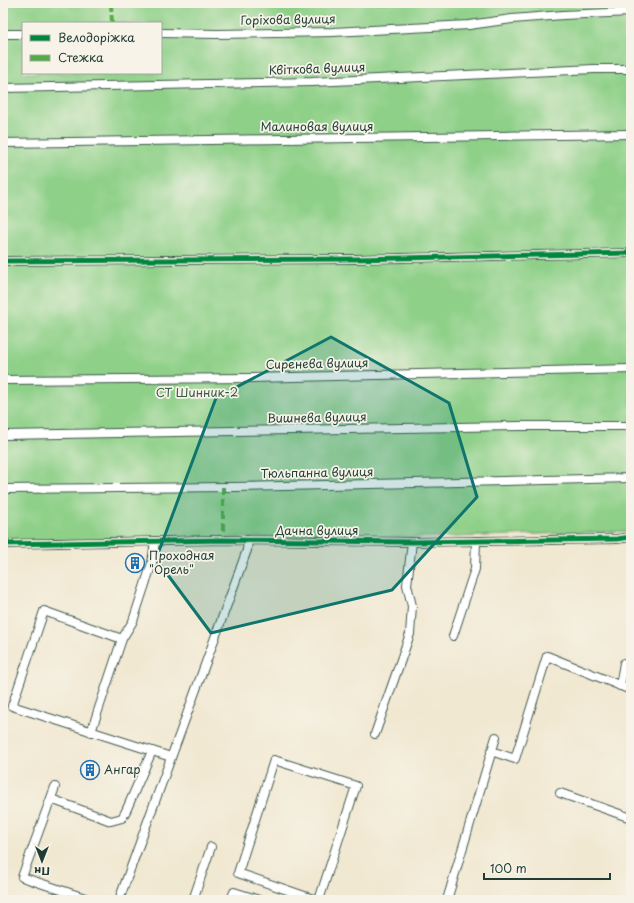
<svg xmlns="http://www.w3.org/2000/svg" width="634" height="903" viewBox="0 0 634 903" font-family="'Playpen Sans',sans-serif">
<rect width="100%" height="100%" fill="#f7f3e8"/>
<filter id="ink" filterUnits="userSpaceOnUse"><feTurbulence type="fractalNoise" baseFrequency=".025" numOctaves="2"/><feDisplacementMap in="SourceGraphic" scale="8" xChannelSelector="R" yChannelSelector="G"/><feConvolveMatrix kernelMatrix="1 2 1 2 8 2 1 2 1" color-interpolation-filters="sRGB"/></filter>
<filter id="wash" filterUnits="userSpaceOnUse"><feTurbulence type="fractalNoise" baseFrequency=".012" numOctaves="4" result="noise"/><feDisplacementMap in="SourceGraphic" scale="16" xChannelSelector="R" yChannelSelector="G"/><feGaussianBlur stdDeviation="0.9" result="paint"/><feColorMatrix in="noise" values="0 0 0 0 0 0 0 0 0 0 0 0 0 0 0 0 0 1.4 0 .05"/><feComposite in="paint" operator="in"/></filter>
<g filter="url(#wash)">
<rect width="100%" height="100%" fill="#f1e8d1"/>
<!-- green -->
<path fill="#8ed088" stroke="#56865e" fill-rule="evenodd" d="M3 3H631V531L453 537 200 538 3 542ZM23 23H161V73H23Z"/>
</g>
<g filter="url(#ink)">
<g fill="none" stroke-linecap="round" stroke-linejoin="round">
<defs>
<g id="minor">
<path d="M161 33 217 34 333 32 469 25 512 19 563 15 631 12"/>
<path d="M3 34H23"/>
<path d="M3 88 312 82 594 69H631"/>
<path d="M3 143 631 134"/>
<path d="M3 261 356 259 631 253"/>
<path d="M3 380 251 378 631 369"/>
<path d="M3 435 520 426H631"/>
<path d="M3 489 234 487 631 478"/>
<path d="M3 544 223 540 412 542 617 539 631 537"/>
<path d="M453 636 475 569 476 541"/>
<path d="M122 639 44 611 12 706 171 757"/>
<path d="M620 686 624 663"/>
<path d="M91 732 122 639 133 621 152 563 155 541"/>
<path d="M375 734 410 634 412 606 407 585 412 542"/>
<path d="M491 751 515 759 547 656 631 690"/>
<path d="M55 787 22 877 91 900"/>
<path d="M560 793 631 818"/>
<path d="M51 799 111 821 122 818 126 811 152 751"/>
<path d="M119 900 247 550 248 540"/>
<path d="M193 900 211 847"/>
<path d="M231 900 234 892 259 900"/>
<path d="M316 900 238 873 274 760 356 786 319 900"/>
<path d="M447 900 496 737"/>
</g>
</defs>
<!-- minor casing -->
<use href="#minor" stroke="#3e574c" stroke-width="10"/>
<!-- minor -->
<use href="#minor" stroke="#fff" stroke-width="8"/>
<!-- quiet -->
<g stroke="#52ad45" stroke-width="4" stroke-dasharray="8 4" stroke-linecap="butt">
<path d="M111 3 112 23"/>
<path d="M223 487V540"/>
</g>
<defs>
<g id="cycleway">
<path d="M3 261 356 259 631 253"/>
<path d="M3 544 223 540 412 542 617 539 631 537"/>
</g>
</defs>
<!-- cycleway casing -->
<use href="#cycleway" stroke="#f7f3e8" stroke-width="8"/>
<!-- cycleway -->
<use href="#cycleway" stroke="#00873e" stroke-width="5"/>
</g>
</g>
<!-- marked area -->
<path fill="#0f766e" fill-opacity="0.2" stroke="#0f766e" stroke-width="3" stroke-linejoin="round" d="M331 337 449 403 477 497 392 590 211 633 156 559 216 398Z"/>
<!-- icons -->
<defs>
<symbol id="building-ring" viewBox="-11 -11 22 22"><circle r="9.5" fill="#f7f3e8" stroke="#1f6fb2" stroke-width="1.5"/><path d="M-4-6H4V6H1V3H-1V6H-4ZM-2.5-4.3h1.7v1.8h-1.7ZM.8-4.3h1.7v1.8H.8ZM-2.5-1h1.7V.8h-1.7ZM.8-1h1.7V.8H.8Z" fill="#1f6fb2"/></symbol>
</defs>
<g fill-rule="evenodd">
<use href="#building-ring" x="124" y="552" width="22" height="22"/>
<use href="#building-ring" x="79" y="759" width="22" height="22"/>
</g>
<g text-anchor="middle" stroke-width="3.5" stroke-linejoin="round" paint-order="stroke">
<!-- street labels -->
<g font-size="12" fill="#1f3d34" stroke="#f7f3e8">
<text transform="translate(288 20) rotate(-1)" y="4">Горіхова вулиця</text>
<text transform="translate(317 69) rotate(-2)" y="4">Квіткова вулиця</text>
<text x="317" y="131">Малиновая вулиця</text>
<text transform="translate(317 364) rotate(-1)" y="4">Сиренева вулиця</text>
<text transform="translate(317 418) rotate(-1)" y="4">Вишнева вулиця</text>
<text transform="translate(317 473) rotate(-1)" y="4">Тюльпанна вулиця</text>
<text x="317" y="535">Дачна вулиця</text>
</g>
<!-- park labels -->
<g font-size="12" fill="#355a45" stroke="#f7f3e8">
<text x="197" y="397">СТ Шинник-2</text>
</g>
<!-- poi labels -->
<g font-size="12" fill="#1f3d34" stroke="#f7f3e8" text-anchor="start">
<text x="149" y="560">Проходная<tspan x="149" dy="14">"Орель"</tspan></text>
<text x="104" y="774">Ангар</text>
</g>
</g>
<!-- margin -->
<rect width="634" height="903" fill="none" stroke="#f7f3e8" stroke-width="16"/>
<!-- legend -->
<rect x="22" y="22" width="140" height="52" fill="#f7f3e8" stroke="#a1aaa0"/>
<rect x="30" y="35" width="20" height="6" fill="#00873e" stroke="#a1aaa0"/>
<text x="58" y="42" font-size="12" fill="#1f3d34">Велодоріжка</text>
<rect x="30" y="55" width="20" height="6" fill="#52ad45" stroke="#a1aaa0"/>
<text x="58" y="62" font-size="12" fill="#1f3d34">Стежка</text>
<!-- north arrow -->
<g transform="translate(42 861) rotate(180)" stroke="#f7f3e8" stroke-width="3" paint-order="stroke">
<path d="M0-3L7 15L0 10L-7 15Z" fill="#1f3d34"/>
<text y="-6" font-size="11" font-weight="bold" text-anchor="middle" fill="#1f3d34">Пн</text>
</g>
<!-- scale -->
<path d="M484 873v6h126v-6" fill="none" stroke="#1f3d34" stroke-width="2"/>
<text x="490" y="873" font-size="12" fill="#1f3d34" stroke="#f7f3e8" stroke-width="3" paint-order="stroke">100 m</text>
</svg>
